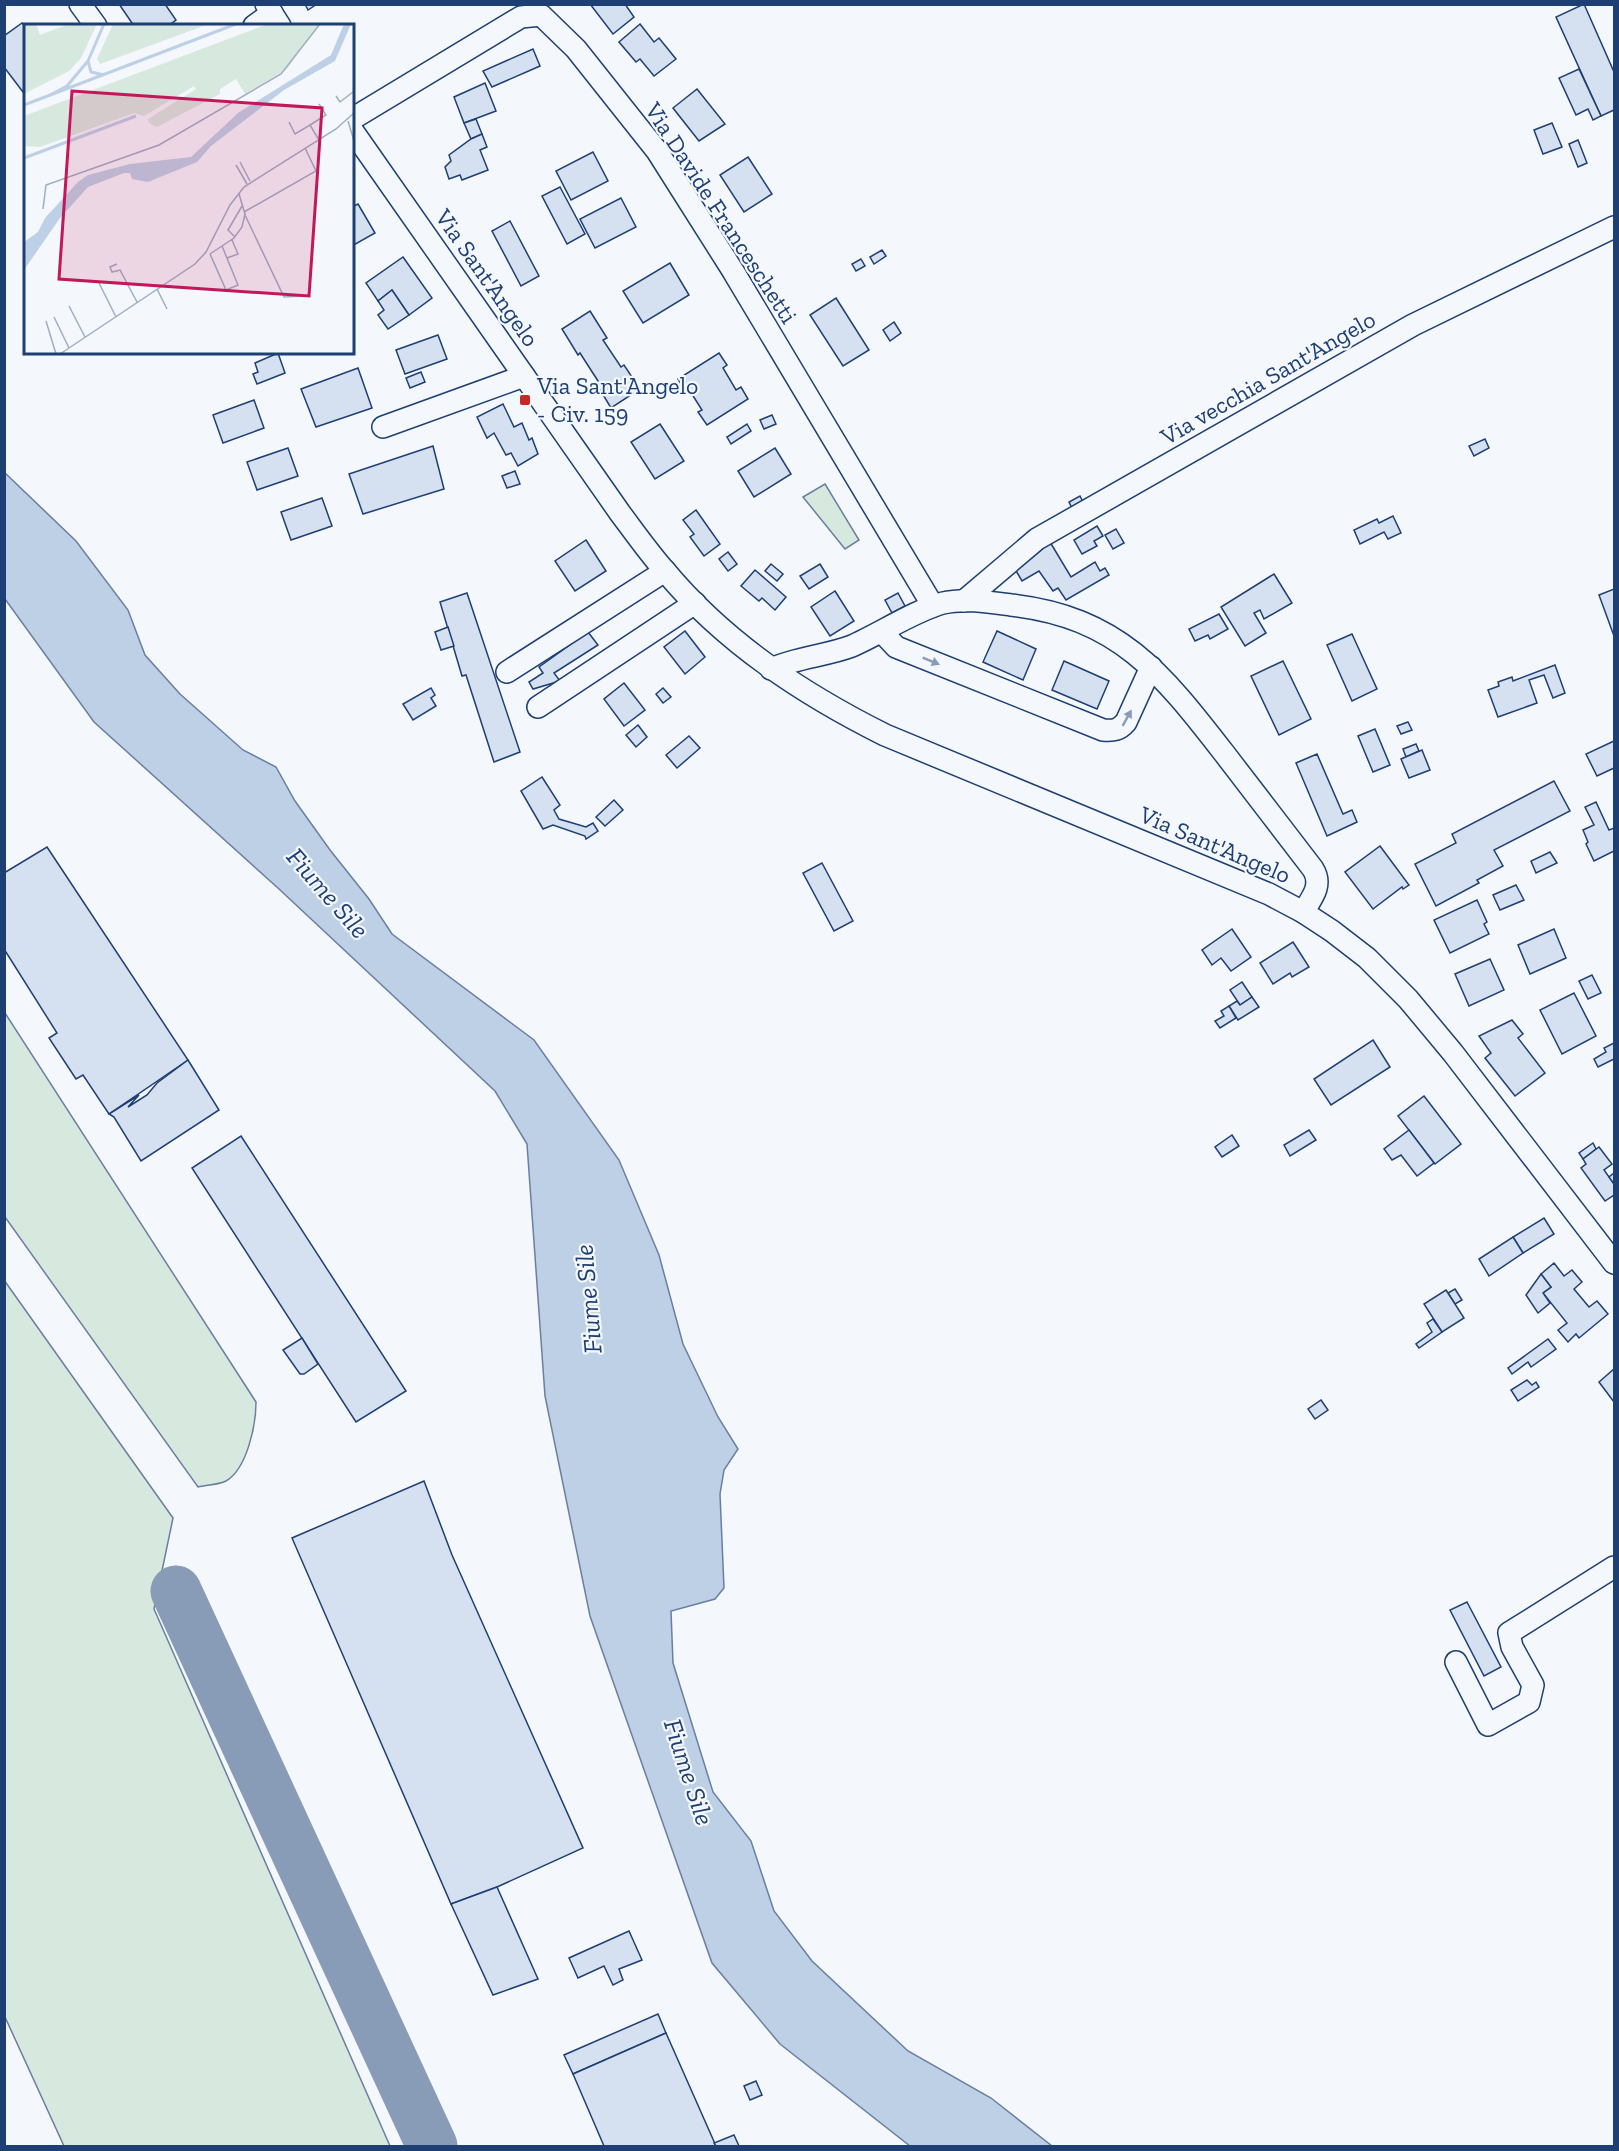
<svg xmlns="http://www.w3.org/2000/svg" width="1619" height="2151" viewBox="0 0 1619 2151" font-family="'Zilla Slab',serif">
<rect width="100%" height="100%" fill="#f4f7fb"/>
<!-- green -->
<g fill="#d7e8df" stroke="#687fa3" stroke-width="1.5">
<path d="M825 484 859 540 845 549 803 497Z"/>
<path d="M5 1013 256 1402C256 1425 247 1469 226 1481 218 1485 206 1485 198 1487L5 1217Z"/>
<path d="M4 1280 173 1518 154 1609 390 2146H64L5 2017Z"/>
</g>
<!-- water -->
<path fill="#bed0e5" stroke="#687fa3" stroke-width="1.5" d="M4 472 76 541 128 610 145 655 180 694 243 750 276 767 295 801 330 850 369 899 392 934 534 1040 619 1160 659 1255 683 1344 718 1417 738 1449 724 1470 720 1494 724 1588 715 1599 671 1611 673 1663 713 1792 751 1841 774 1911 812 1961 908 2051 991 2098 1052 2146H910L780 2044 712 1963 590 1616 545 1396 527 1144 495 1091 279 889 94 722 5 599Z"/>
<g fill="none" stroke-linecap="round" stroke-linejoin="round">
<!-- taxiway -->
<path stroke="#889bb7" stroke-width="51" d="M176 1591 432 2146"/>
</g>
<!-- building -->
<g fill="#d5e0f0" stroke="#1d3f73" stroke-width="1.5">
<path d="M119 4H165L176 20 168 26H134Z"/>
<path d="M305 4H317L308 10Z"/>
<path d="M590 4H625L634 17 613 34Z"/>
<path d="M1584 4 1614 72V110L1601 116 1556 17Z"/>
<path d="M22 23 26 28V96L4 67V36Z"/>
<path d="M640 24 654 42 659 38 676 59 654 76 640 59 636 62 619 42Z"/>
<path d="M533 49 540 66 492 87 483 71Z"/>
<path d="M1579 69 1601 116 1593 120 1588 109 1576 115 1559 78Z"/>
<path d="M485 83 496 111 464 123 454 97Z"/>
<path d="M697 89 725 124 699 141 673 108Z"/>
<path d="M476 119 482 134 471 139 464 123Z"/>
<path d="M1552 123 1562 147 1543 154 1534 130Z"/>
<path d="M482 134 487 147 480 150 488 170 462 180 460 175 449 179 445 167 451 161 449 155 471 139Z"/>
<path d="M1578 140 1587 163 1578 167 1569 144Z"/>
<path d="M593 152 608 181 571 200 556 171Z"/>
<path d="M748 157 772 194 744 212 720 175Z"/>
<path d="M560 187 585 234 567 244 542 196Z"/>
<path d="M621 198 636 227 595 248 580 219Z"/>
<path d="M358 204 375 233 352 246V207Z"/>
<path d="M510 221 539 276 521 286 492 231Z"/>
<path d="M882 250 886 256 874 264 870 257Z"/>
<path d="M403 257 432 298 409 315 392 290 378 301 366 283Z"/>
<path d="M861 259 865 266 856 271 852 264Z"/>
<path d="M670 263 689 295 643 323 623 291Z"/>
<path d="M392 290 409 315 388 329 378 315 384 310 378 301Z"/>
<path d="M836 298 869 350 843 366 810 315Z"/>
<path d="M590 311 607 338 603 340 621 367 624 365 640 389 611 408 596 383 598 381 580 353 578 355 562 329Z"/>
<path d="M894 322 901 333 890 341 883 330Z"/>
<path d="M438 335 447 359 405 374 396 350Z"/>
<path d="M278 353 285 373 257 384 253 374 258 372 255 363Z"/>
<path d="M719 353 727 365 723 368 736 390 741 387 748 399 707 425 698 412 702 410 690 391 686 393 678 379Z"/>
<path d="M358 368 372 408 316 427 301 389Z"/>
<path d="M421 372 425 382 410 388 406 378Z"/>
<path d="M254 400 264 428 223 443 213 415Z"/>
<path d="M503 404 514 427 522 423 529 440 532 438 538 454 518 466 511 453 506 455 494 433 487 438 477 417Z"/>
<path d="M772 415 776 424 764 429 760 420Z"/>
<path d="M660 424 684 461 655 479 631 442Z"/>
<path d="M747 424 751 431 731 444 727 437Z"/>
<path d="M1485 439 1489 448 1474 456 1469 446Z"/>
<path d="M433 446 444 489 363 514 349 474Z"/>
<path d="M288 448 298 476 257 490 247 462Z"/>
<path d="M775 448 791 474 754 497 738 471Z"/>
<path d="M515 471 520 484 507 488 502 476Z"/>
<path d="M1080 496 1085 506 1074 512 1069 502Z"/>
<path d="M322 498 332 526 291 540 281 512Z"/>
<path d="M696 510 720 544 704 556 690 537 694 534 683 520Z"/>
<path d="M1393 516 1401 533 1388 539 1384 532 1360 544 1354 530 1377 519 1379 523Z"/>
<path d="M1097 526 1103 536 1094 541 1097 546 1082 554 1074 540Z"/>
<path d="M1116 529 1124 543 1113 549 1105 535Z"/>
<path d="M586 540 606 571 575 591 555 561Z"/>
<path d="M1050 542 1071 577 1095 562 1100 571 1105 568 1109 575 1066 600 1058 588 1053 591 1039 571 1022 581 1012 564Z"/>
<path d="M728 552 737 564 728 571 719 559Z"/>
<path d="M771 564 783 574 777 581 765 571Z"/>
<path d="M820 564 828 577 809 589 800 576Z"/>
<path d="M755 570 786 597 775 610 762 598 759 601 741 586Z"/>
<path d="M1274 574 1292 603 1264 619 1260 610 1254 613 1266 633 1245 646 1221 607Z"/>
<path d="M1614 589V636L1599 595Z"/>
<path d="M835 591 854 621 830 636 811 607Z"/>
<path d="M467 593 520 752 494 762 466 675 462 676 440 602Z"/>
<path d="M898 593 905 606 892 613 885 600Z"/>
<path d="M1219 614 1228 629 1210 639 1208 635 1195 641 1189 629Z"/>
<path d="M448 627 454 646 441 650 435 632Z"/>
<path d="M685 631 705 657 685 674 664 647Z"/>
<path d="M997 631 1036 649 1023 680 983 662Z"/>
<path d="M588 632 598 645 554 673 560 681 533 689 529 682 543 673 539 667Z"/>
<path d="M1352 634 1377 689 1352 701 1327 645Z"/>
<path d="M1064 661 1109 681 1097 709 1052 690Z"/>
<path d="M1283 661 1311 719 1279 735 1251 676Z"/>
<path d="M1555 665 1565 693 1553 698 1544 675 1529 680 1537 703 1498 717 1488 690 1499 686 1498 682 1512 677 1513 681Z"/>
<path d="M624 683 645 710 624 726 604 699Z"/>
<path d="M431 688 435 695 431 698 436 706 413 720 403 704Z"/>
<path d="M663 688 671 697 663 703 656 694Z"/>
<path d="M1408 722 1412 730 1401 734 1397 726Z"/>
<path d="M638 725 647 737 636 747 626 735Z"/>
<path d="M1375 729 1390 765 1373 772 1358 736Z"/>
<path d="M689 736 700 748 677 768 666 755Z"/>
<path d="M1614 741V770V768L1597 776 1586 754Z"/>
<path d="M1416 744 1419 751 1406 757 1403 749Z"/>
<path d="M1422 750 1430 770 1409 778 1401 759Z"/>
<path d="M1317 754 1343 814 1352 810 1357 822 1327 836 1296 763Z"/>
<path d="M542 777 560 805 554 810 559 819 586 827 593 823 598 831 586 839 585 836 553 825 543 829 521 791Z"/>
<path d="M1554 781 1570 811 1494 850 1503 866 1477 880 1479 883 1436 906 1415 864 1456 843 1452 834Z"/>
<path d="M614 800 623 810 605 826 596 817Z"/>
<path d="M1596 802 1609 830 1614 828V851L1594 861 1586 844 1588 842 1583 830 1594 825 1585 807Z"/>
<path d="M1380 846 1409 885 1403 889 1402 887 1373 909 1345 872Z"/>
<path d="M47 847 188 1060 109 1114 83 1075 76 1079 49 1038 57 1033 4 949V873Z"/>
<path d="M1550 852 1557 863 1536 873 1531 861Z"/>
<path d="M822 863 853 921 834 931 803 873Z"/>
<path d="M1516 885 1524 900 1500 910 1493 895Z"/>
<path d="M1477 900 1487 922 1484 924 1489 934 1450 953 1434 920Z"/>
<path d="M1232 929 1251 957 1231 971 1221 958 1212 965 1202 950Z"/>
<path d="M1554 929 1566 958 1530 974 1518 945Z"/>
<path d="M1293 942 1309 967 1292 977 1290 973 1273 984 1260 963Z"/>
<path d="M1490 959 1504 990 1469 1006 1455 974Z"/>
<path d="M1592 975 1601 993 1588 999 1579 981Z"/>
<path d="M1242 982 1252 997 1240 1005 1230 990Z"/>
<path d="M1574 993 1596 1036 1562 1054 1540 1010Z"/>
<path d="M1252 997 1259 1007 1238 1020 1229 1006 1237 1001 1240 1005Z"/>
<path d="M1229 1006 1236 1018 1220 1028 1215 1021 1224 1016 1221 1011Z"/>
<path d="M1512 1020 1523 1034 1518 1038 1545 1073 1515 1096 1485 1058 1491 1053 1479 1036Z"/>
<path d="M1373 1040 1390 1067 1331 1105 1314 1079Z"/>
<path d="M1614 1043V1059L1598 1067 1594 1059 1606 1052 1604 1048Z"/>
<path d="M188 1060 219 1110 141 1161 114 1117 109 1114 139 1095 128 1107 147 1095 157 1083Z"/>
<path d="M1424 1096 1461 1144 1435 1164 1398 1116Z"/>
<path d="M1309 1130 1316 1140 1290 1156 1284 1145Z"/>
<path d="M1409 1130 1434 1163 1417 1176 1401 1155 1392 1160 1384 1149Z"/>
<path d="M1232 1135 1239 1146 1222 1157 1215 1147Z"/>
<path d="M241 1136 406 1391 356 1422 192 1168Z"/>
<path d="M1593 1143 1596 1149 1583 1159 1579 1153Z"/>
<path d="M1599 1147 1612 1164 1604 1170 1614 1184V1195L1605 1201 1581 1168 1586 1164 1583 1159Z"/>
<path d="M1614 1173V1184L1609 1177Z"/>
<path d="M1544 1218 1554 1234 1523 1253 1513 1237Z"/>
<path d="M1513 1237 1523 1253 1489 1276 1479 1259Z"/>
<path d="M1554 1263 1564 1276 1572 1270 1582 1282 1574 1289 1589 1307 1597 1301 1608 1314 1579 1338 1576 1334 1568 1342 1558 1330 1567 1323 1543 1293 1551 1287 1541 1274Z"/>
<path d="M1541 1274 1551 1287 1543 1293 1550 1303 1538 1313 1526 1295Z"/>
<path d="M1455 1289 1462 1300 1455 1304 1448 1293Z"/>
<path d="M1446 1290 1464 1318 1442 1332 1424 1304Z"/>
<path d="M1433 1319 1442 1332 1419 1348 1416 1344 1432 1332 1427 1323Z"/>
<path d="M302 1338 318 1364 304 1374H300L283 1350Z"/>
<path d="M1548 1339 1556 1349 1531 1367 1528 1362 1512 1374 1508 1368Z"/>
<path d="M1614 1369V1402L1599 1382Z"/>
<path d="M1527 1380 1532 1385 1536 1382 1539 1387 1518 1401 1511 1390Z"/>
<path d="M1321 1400 1328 1410 1315 1419 1308 1409Z"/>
<path d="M424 1481 452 1555 583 1848 497 1887 451 1904 292 1538Z"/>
<path d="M1467 1602 1501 1667 1484 1676 1450 1610Z"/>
<path d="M497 1887 538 1979 493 1995 451 1904Z"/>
<path d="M629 1931 642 1960 619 1969 623 1980 613 1985 604 1966 578 1978 569 1958Z"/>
<path d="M658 2014 666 2033 573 2074 564 2055Z"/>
<path d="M666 2033 716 2146H604L573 2074Z"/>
<path d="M756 2081 762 2095 750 2100 744 2086Z"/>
<path d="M734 2135 739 2146H716L714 2143Z"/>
</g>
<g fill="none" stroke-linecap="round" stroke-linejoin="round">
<defs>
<g id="minor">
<path d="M80 4 96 26"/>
<path d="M266 4 280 26"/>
<path d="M254 26 272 13"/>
<path d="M352 119 521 17 541 15 576 49 657 151 733 271 933 606"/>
<path d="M352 130 620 513C635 533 649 553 665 571 725 643 803 694 885 735L1269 894 1303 912 1332 931 1367 958 1408 999 1453 1053 1614 1263"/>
<path d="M383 427 524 376"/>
<path d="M964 601 1037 539 1413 325 1614 227"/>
<path d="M882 632 896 647 1103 730C1114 731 1119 730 1126 722L1151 667"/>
<path d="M771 669C797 657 826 656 852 646 879 634 916 610 943 603 964 598 989 602 1011 605 1118 617 1162 673 1224 753 1254 792 1283 830 1313 869 1323 885 1312 898 1303 912"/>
<path d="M507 672 665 571"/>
<path d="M538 707 695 603"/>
<path d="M1456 1662 1488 1725 1529 1702 1533 1685 1512 1647 1509 1633 1614 1567"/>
</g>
</defs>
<!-- minor casing -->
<use href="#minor" stroke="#1d3f73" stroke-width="24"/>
<!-- minor -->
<use href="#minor" stroke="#f4f7fb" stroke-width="21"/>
</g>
<!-- one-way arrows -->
<defs><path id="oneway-solid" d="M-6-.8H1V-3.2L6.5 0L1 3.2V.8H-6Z" transform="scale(1.5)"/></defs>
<g fill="#889bb7">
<use href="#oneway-solid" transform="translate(931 661) rotate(22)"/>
<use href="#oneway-solid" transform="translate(1127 718) rotate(-61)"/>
</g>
<!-- markers -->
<rect fill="#c62828" stroke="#f4f7fb" stroke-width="2" x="519" y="394" width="12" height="12" rx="3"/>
<g text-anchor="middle" stroke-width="4.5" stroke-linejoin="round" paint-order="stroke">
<!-- street labels -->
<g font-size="24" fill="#1d3f73" stroke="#f4f7fb">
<text transform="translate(721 213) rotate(57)" y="8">Via Davide Franceschetti</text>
<text transform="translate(487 278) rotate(55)" y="8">Via Sant'Angelo</text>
<text transform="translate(1268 378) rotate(-30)" y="8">Via vecchia Sant'Angelo</text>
<text transform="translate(1215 845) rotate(23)" y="8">Via Sant'Angelo</text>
</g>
<!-- poi labels -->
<g font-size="24" fill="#1d3f73" stroke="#f4f7fb" text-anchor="start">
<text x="537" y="394">Via Sant'Angelo<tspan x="537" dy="28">- Civ. 159</tspan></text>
</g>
<!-- water labels -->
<g font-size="26" font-style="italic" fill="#1d3f73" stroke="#f4f7fb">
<text transform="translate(328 893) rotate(49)" y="9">Fiume Sile</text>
<text transform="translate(588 1299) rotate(-95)" y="9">Fiume Sile</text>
<text transform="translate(689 1772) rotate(72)" y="9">Fiume Sile</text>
</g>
</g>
<!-- overview -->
<g transform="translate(24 24)">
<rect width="330" height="330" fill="#f4f7fb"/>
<path d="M0 0H12L16 11 45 0H73L57 34 45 47 0 70ZM89 0H185L76 40 73 35ZM244 0H295L263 45 221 70 212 55 196 65V70L133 103 125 99 124 95 172 65 170 62 120 92 110 89 16 123 0 122V92Z" fill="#d7e8df"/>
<path d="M320 0H327L311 37 260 66 187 122 173 138 124 158 108 155 106 149H100L64 163 36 194 0 246V218L14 208 21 194 54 158 64 151 106 140 167 133 214 89 307 31Z" fill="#bed0e5"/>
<path fill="none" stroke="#bed0e5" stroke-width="3" d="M64 37 80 0M26 71 43 62 64 37 67 48 80 51M0 81 212 0M0 134 112 92"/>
<path fill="none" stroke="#9eadc5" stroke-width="1.5" d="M312 72 316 78 329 68M324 97 330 117M265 98 271 110 286 101 295 116M286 101 302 91 295 80M216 138 226 157M212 141 223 160M19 185 22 161 135 121 257 50 296 0M220 188 292 147 281 124M221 191 260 273 279 272M211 213 204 206 218 182M186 230 202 266 214 261 198 222M186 230 210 214 218 203 221 190 215 170M203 234 214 230 208 216M93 240 86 243 88 248 96 246 113 278M75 259 92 293M133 265 143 285M45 282 61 313M30 293 45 324M22 297 32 330M36 330 171 240 182 228 206 181 220 163 312 105 330 89"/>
<path fill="#c2185b" fill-opacity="0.15" stroke="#c2185b" stroke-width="3" d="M48 67 298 84 285 272 35 255Z"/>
<rect width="330" height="330" fill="none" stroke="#1d3f73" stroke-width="3"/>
</g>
<!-- border -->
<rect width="1619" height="2151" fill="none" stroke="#1d3f73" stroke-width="12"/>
</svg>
